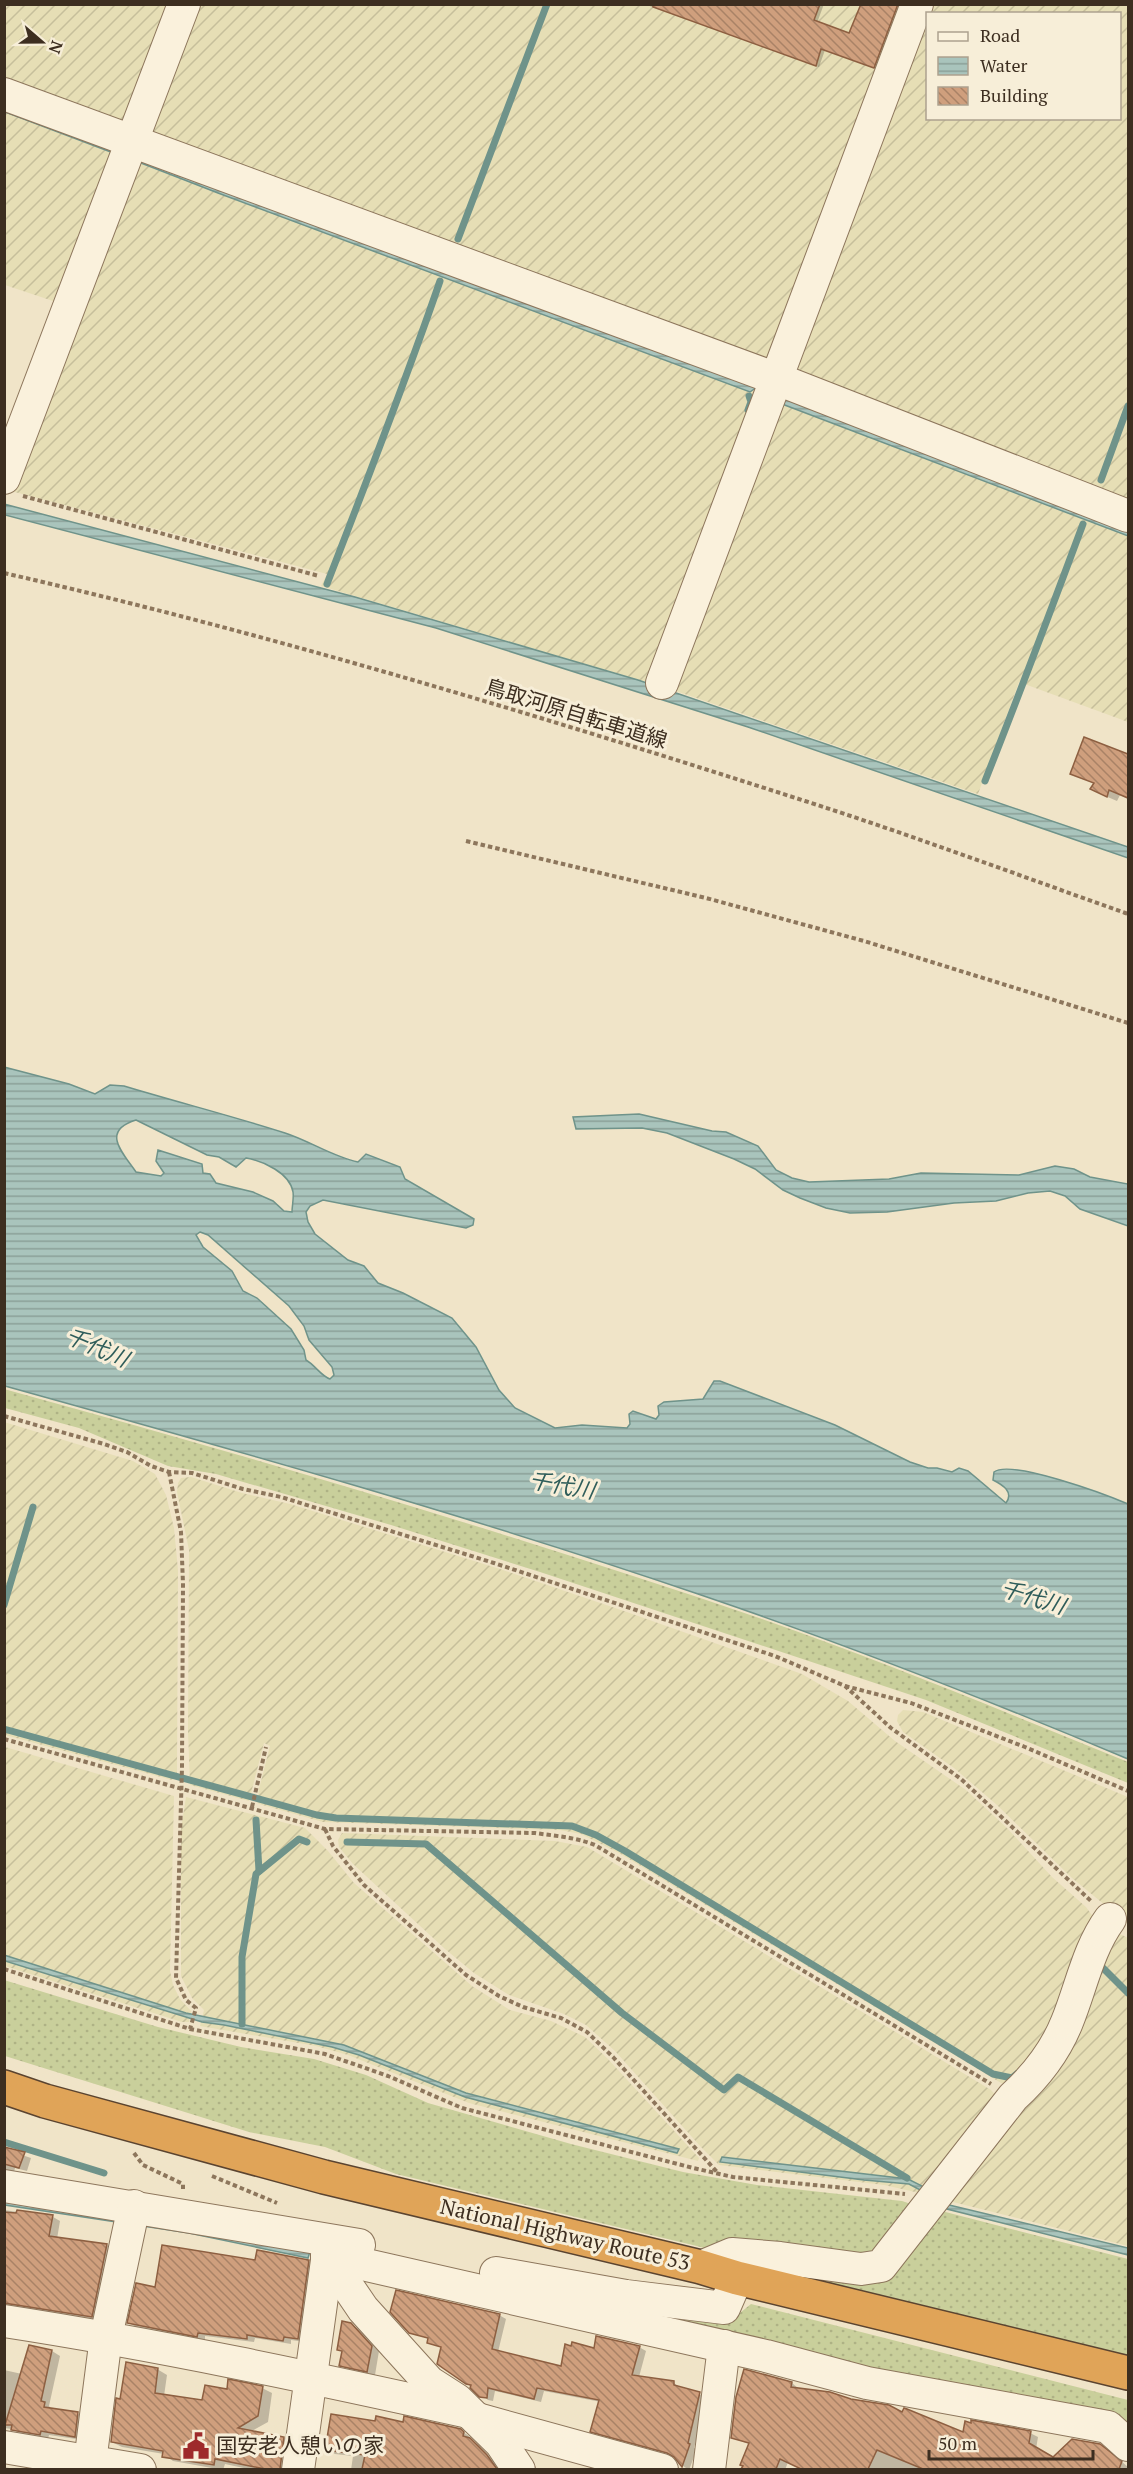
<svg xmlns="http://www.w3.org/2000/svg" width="1133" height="2474" viewBox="0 0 1133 2474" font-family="'PT Serif','Noto Sans JP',serif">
<defs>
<pattern id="farmland-furrows" width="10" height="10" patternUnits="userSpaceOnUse" patternTransform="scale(1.5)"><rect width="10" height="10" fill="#e6deb5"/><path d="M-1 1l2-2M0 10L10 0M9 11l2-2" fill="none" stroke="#c6bf9b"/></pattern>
<pattern id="grass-dots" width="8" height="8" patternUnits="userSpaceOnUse" patternTransform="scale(1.5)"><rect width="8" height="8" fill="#c9cf9b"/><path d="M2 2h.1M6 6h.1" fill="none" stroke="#aeb285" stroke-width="1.8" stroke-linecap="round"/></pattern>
<pattern id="water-rules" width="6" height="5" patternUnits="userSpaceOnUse" patternTransform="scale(1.5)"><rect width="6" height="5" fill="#a9c4bc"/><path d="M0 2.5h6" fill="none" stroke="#8ba098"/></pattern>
<pattern id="building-back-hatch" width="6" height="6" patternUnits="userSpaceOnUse" patternTransform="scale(1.5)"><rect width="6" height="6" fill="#cf9f7d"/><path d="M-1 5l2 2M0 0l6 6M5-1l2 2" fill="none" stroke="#a98266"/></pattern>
</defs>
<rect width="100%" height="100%" fill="#f0e4c8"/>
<!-- farmland -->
<g fill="url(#farmland-furrows)" fill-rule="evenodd">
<path d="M4 5H177L131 125 5 83Z"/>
<path d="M195 5H909L774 363 149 131Z"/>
<path d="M925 5H1128V501L789 367ZM928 14H1120V118H928Z"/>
<path d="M4 105 115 147 62 304 5 285Z"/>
<path d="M143 154 758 386 653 684 321 586 327 574 7 490Z"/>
<path d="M777 400 1128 525V722L1019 682 978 794 667 688Z"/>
<path d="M4 1422 133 1461 155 1474 166 1495 174 1528 178 1570 177 1777 172 1780 5 1735Z"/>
<path d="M191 1477 242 1493 290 1504 500 1569 624 1611 802 1674 848 1701 895 1741 966 1790 1007 1828 1052 1877 1086 1907 1094 1918 1076 1984 1012 2086 1001 2083 619 1853 581 1834 560 1830 323 1822 259 1804 257 1802 259 1789 270 1746 264 1743 249 1801 190 1785 188 1731 189 1550 177 1492 178 1483 181 1478Z"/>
<path d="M903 1710 923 1712 1128 1797V1924L1072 1878 997 1805 954 1768 903 1732 897 1721 898 1715Z"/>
<path d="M5 1747 174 1796 170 1971 173 1985 180 1999 191 2011 189 2022H182L5 1966Z"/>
<path d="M186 1797 305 1828 328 1851 354 1883 472 1986 510 2010 551 2021 585 2037 608 2059 699 2158 698 2161 469 2103 348 2055 316 2046 200 2026 204 2010 192 1998 181 1976V1829Z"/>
<path d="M342 1833 555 1841 587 1847 889 2028 991 2090 999 2099 924 2194 884 2185 719 2165 700 2146 615 2051 586 2025 564 2014 509 1995 474 1973 445 1949 353 1864 339 1847 338 1840Z"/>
<path d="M1116 1932 1128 1938V2246L945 2200Z"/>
</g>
<!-- grass -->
<g fill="url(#grass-dots)">
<path d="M4 1389C259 1459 513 1534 762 1619 886 1662 1007 1713 1128 1762V1783L926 1700 540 1572 391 1525 216 1474 168 1466 79 1428 5 1408Z"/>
<path d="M4 1980 158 2027 241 2047 314 2059 366 2075 428 2103 571 2144 683 2172 757 2185 902 2201 914 2205 878 2258 713 2252 701 2247 396 2174 325 2147 249 2132 5 2056Z"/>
<path d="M930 2208 1128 2259V2359L876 2294 778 2272 852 2274Z"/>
<path d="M420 2265 735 2317 751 2304 1128 2400V2425L881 2376Z"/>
</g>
<!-- water -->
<g fill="url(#water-rules)" stroke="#6f938a" stroke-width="1.5" fill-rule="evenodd">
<path d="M4 106 114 148 111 152 5 112Z"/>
<path d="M143 155 757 387 750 392 218 193 141 163Z"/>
<path d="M785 395 1128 526V536L782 404Z"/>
<path d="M4 504 355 597 638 680 1128 847V858L748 727 436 628 5 515Z"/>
<path d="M4 1067 69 1084 95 1094 110 1085 124 1086C177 1102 232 1116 285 1133 310 1141 333 1157 358 1162L366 1154 400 1167 405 1179 474 1219 473 1225 466 1228 323 1200 310 1206 306 1212 308 1222 315 1234 348 1260 364 1266 378 1283 403 1293 452 1318 476 1347 499 1390 515 1408 555 1428 582 1425 627 1428 630 1424 629 1414 633 1411 656 1419 659 1415 658 1406 664 1402 703 1399 714 1381H720L835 1425 910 1462 928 1468H937L952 1472 959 1468 968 1471 1006 1503C1014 1492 1003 1485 993 1480L994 1472C1011 1459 1107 1495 1128 1504V1759C988 1700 845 1644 701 1595 471 1516 238 1451 5 1386ZM136 1120 207 1155 219 1157 236 1167 246 1158C263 1161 290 1173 293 1192 294 1198 292 1206 292 1212L284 1211 273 1201 253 1192 216 1183 210 1174 203 1173 202 1164 158 1150 156 1161 164 1173 161 1176 136 1172C123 1153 100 1131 136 1120ZM200 1232 208 1235 289 1306 304 1326 309 1340 332 1367 334 1375 330 1379C321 1376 315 1365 306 1360L304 1350 291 1329 257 1298 243 1291 232 1271 203 1247 196 1235Z"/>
<path d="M639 1114 712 1131 726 1132 758 1146 776 1170 792 1178 809 1182 889 1179 921 1173 1019 1175 1055 1166 1074 1169 1090 1177 1128 1184V1226L1080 1209 1065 1196 1050 1191 1028 1193 996 1201 954 1203 887 1212 850 1213 826 1208 800 1198 783 1190 755 1169 734 1159 667 1133 642 1128 576 1129 573 1117Z"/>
<path d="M4 1955 186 2013 344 2045 466 2093 679 2149 677 2153 465 2097 359 2055 332 2047 224 2025 202 2022 5 1961Z"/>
<path d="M722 2157 908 2179 924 2187 922 2191 909 2184 864 2180 720 2162Z"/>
<path d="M4 2196 311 2248 308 2258 189 2233 5 2205Z"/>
<path d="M945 2204 1128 2248V2255L947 2209Z"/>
</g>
<!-- shadow -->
<g fill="#0003">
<path d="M644 4H824L817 23 850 35 863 4H902L877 69 825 50 819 67Z"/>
<path d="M1085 739 1128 755V799L1120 795 1117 801 1103 795 1095 784 1071 773Z"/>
<path d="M4 2149 31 2158 27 2171 15 2168 14 2172 4 2171Z"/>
<path d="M4 2210 53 2217 60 2221 57 2239 107 2245 114 2250 99 2320 15 2307 4 2309Z"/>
<path d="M308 2261 316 2265 305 2342 291 2340V2344L255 2338 254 2342 205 2336V2340L136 2327 129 2323 156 2288 256 2262Z"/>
<path d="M499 2315 506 2319 498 2352 562 2368 595 2349 639 2347 646 2351 639 2377 674 2383 680 2388 707 2397 694 2448 697 2449 689 2470 683 2466 675 2456 599 2435 592 2431 601 2402 544 2391 541 2402 495 2391 493 2401 488 2400 466 2383 442 2348 429 2342V2339L410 2332Z"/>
<path d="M351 2324 359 2329 379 2351 375 2375 348 2369 341 2365 344 2352 339 2349Z"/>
<path d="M52 2351 60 2356 49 2406 52 2410 78 2414 86 2418 83 2440 49 2435 48 2439 21 2434 12 2429 4 2428V2370L22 2374Z"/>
<path d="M157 2369 167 2375 164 2396 203 2402 229 2391 262 2388 272 2393 268 2422 250 2432 284 2438 294 2444 290 2470H253L225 2464 223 2470 173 2461 164 2454 122 2447 112 2442 121 2400Z"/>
<path d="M745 2371 792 2383 799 2389 903 2414 964 2434 1030 2433 1038 2437 1036 2449 1054 2459 1108 2450 1128 2467 1127 2470H1100L1092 2467 1095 2470H803L788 2462 785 2470H743L749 2444 733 2438Z"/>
<path d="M376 2423 460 2430 469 2436 472 2441 479 2445 502 2470H351L353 2456 335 2454 326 2449Z"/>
<path d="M4 2467 20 2470H4Z"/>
</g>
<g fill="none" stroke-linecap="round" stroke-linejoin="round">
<!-- stream -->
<g stroke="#6f938a" stroke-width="7">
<path d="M458 239 547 4"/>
<path d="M748 410 751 402 749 396"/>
<path d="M1101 480 1128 406"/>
<path d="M327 584C366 483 405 383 440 281"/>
<path d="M985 781C1019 695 1051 610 1083 524"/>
<path d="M4 1605 33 1507"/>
<path d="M4 1729 317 1815 336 1818 572 1826 596 1835 625 1851 993 2074 1012 2078 1018 2073"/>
<path d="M256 1820 259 1871"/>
<path d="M347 1842 426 1844 622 2013 724 2090 738 2077 907 2178"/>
<path d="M1100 1965 1128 1993"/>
<path d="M242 2024V1957L256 1874 299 1839 307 1842"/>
<path d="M4 2142 104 2173"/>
</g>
</g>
<!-- building -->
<g fill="url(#building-back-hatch)" stroke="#8d5f41" stroke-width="1.5">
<path d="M653 4H820L814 20 849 33 861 4H898L874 68 821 49 816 66 653 7Z"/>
<path d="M1084 737 1128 754V798L1109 790 1107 797 1090 789 1094 783 1070 774Z"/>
<path d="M4 2147 25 2152 19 2168 4 2164Z"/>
<path d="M17 2210 53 2215 49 2236 107 2244 92 2317 4 2303V2212L16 2213Z"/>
<path d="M162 2245 255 2260 257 2250 309 2260 298 2339 284 2337 283 2341 247 2335V2339L198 2333 197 2337 127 2323 136 2283 155 2287Z"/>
<path d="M396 2290 500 2314 492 2349 561 2366 565 2344 571 2346 572 2342 594 2348 596 2336 640 2346 632 2375 674 2381V2385L700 2392 688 2443 690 2444 682 2467 674 2457 667 2453 590 2432 599 2400 537 2388 534 2399 488 2388 487 2398 479 2397 470 2388 471 2385 466 2384 437 2364 441 2347 427 2343 428 2338 409 2333 390 2312Z"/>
<path d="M342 2321 351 2323 372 2346 367 2372 339 2366 342 2351 337 2350Z"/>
<path d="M29 2345 52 2350 41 2401 45 2402 44 2407 78 2412 75 2437 41 2431 40 2435 11 2430 12 2425H5Z"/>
<path d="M126 2362 158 2368 155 2393 202 2400 205 2385 227 2389 228 2379 263 2386 258 2416 238 2428 284 2437 280 2469H265L215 2459 214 2465 162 2457 163 2451 111 2442 116 2398 120 2399Z"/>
<path d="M744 2369 792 2382 791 2387 830 2392 851 2399 889 2405 902 2412 904 2408 907 2409 963 2432 965 2421 971 2423V2420L1031 2431 1029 2443 1053 2457 1072 2439 1100 2444 1122 2461 1119 2469H923L877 2450 868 2469H801L780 2459 776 2469H741L743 2466 740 2465 749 2443 731 2438 736 2397Z"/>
<path d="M331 2414 375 2421 376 2416 403 2422 404 2416 461 2429 464 2432 463 2436 470 2438 487 2455 497 2469H362L365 2455 325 2450Z"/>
</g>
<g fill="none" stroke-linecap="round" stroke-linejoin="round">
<defs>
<g id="minor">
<path d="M4 94 777 379 1128 516"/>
<path d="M4 478 184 4"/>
<path d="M662 683 917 4"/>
<path d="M4 2186 359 2245"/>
<path d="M327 2256 766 2356 867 2383 1108 2427 1128 2445"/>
<path d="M327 2256 363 2309 429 2382 457 2400 501 2443 519 2470"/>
<path d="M701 2267 732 2254 780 2258 861 2269 881 2266 1013 2097C1036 2076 1055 2052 1067 2022 1081 1988 1088 1949 1110 1919"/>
<path d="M496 2273 626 2296 724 2308 737 2278"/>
<path d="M4 2321C160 2345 314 2378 468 2412"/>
<path d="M477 2419 662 2470"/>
<path d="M4 2447 140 2470"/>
<path d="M89 2470 106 2337 134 2206"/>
<path d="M298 2470 329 2246"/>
<path d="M709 2470 724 2346"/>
</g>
<path id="highway" d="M4 2087 45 2101 324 2177 701 2267 737 2278 1128 2373"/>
</defs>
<!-- minor casing -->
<use href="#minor" stroke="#8d765c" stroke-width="34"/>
<!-- highway casing -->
<use href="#highway" stroke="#5b4430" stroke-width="36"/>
<!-- path -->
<g stroke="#8d765c" stroke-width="4" stroke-dasharray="4.5 3" stroke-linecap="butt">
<path d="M23 496 319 576"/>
<path d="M4 573C275 635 541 716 805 801 914 836 1021 876 1128 914"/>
<path d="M466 841 706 898 864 941 1128 1023"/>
<path d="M4 1416 104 1444 127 1452 151 1466 169 1472 192 1473 243 1489 281 1497 494 1563 775 1656 845 1686 891 1728 961 1779 1092 1902"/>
<path d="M169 1472 181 1532 183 1584 182 1767 176 1978 186 2000 196 2008 190 2029"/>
<path d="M845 1686 911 1703 1025 1747 1128 1791"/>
<path d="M4 1739 325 1829 535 1833C555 1836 575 1837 595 1845L991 2084"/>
<path d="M252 1807 266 1747"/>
<path d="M325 1829 333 1846 364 1885 466 1975 499 1996 523 2007 561 2018 587 2032 613 2057 717 2172"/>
<path d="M4 1969 190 2029 325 2054 388 2076 462 2108 693 2168 733 2177 905 2194"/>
<path d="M134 2153 143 2165 183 2184V2189"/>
<path d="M212 2176 277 2203"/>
</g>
<!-- minor -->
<use href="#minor" stroke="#faf1dc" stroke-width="32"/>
<!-- highway -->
<use href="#highway" stroke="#e0a458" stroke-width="33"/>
</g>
<!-- icons -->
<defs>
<symbol id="civic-bare" viewBox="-9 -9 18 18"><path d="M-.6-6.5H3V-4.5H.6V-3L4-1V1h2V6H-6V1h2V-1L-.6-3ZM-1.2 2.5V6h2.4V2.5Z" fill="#9e2a2b" stroke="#f7eed8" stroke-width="2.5" paint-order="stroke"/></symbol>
</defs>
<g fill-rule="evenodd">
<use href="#civic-bare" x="177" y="2427" width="38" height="38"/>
</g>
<g text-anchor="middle" stroke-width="6" stroke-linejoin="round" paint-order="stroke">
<!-- street labels -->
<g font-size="21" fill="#3d2e20" stroke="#f7eed8">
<text transform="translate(576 714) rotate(17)" y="7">鳥取河原自転車道線</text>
<text transform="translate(565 2235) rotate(13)" y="7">National Highway Route 53</text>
</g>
<!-- poi labels -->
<g font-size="21" fill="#3d2e20" stroke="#f7eed8" text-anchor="start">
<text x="216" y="2453">国安老人憩いの家</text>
</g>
<!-- water labels -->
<g font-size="22" font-style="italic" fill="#2f5d5a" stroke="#f7eed8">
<text transform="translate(97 1347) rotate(23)" y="8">千代川</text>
<text transform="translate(562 1485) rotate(10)" y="8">千代川</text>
<text transform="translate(1033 1597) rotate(17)" y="8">千代川</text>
</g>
</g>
<!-- border -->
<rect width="1133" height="2474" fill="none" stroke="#3d2e20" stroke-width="12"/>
<!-- legend -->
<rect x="926" y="12" width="195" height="108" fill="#f7eed8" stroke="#ada18e" stroke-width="1.5"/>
<rect x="938" y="32" width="30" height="9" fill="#faf1dc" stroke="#ada18e" stroke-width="1.5"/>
<text x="980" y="42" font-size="18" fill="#3d2e20">Road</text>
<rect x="938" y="57" width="30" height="18" fill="url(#water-rules)" stroke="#ada18e" stroke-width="1.5"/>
<text x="980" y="72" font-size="18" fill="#3d2e20">Water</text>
<rect x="938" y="87" width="30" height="18" fill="url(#building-back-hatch)" stroke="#ada18e" stroke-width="1.5"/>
<text x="980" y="102" font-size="18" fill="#3d2e20">Building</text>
<!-- north arrow -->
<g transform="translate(42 42) rotate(110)" stroke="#f7eed8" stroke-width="4.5" paint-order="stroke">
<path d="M0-4.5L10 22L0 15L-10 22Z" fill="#3d2e20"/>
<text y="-9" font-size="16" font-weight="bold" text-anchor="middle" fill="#3d2e20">N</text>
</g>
<!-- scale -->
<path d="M929 2450v9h164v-9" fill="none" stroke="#3d2e20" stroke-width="3"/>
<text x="938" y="2450" font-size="18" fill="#3d2e20" stroke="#f7eed8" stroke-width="4.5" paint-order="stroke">50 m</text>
</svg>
